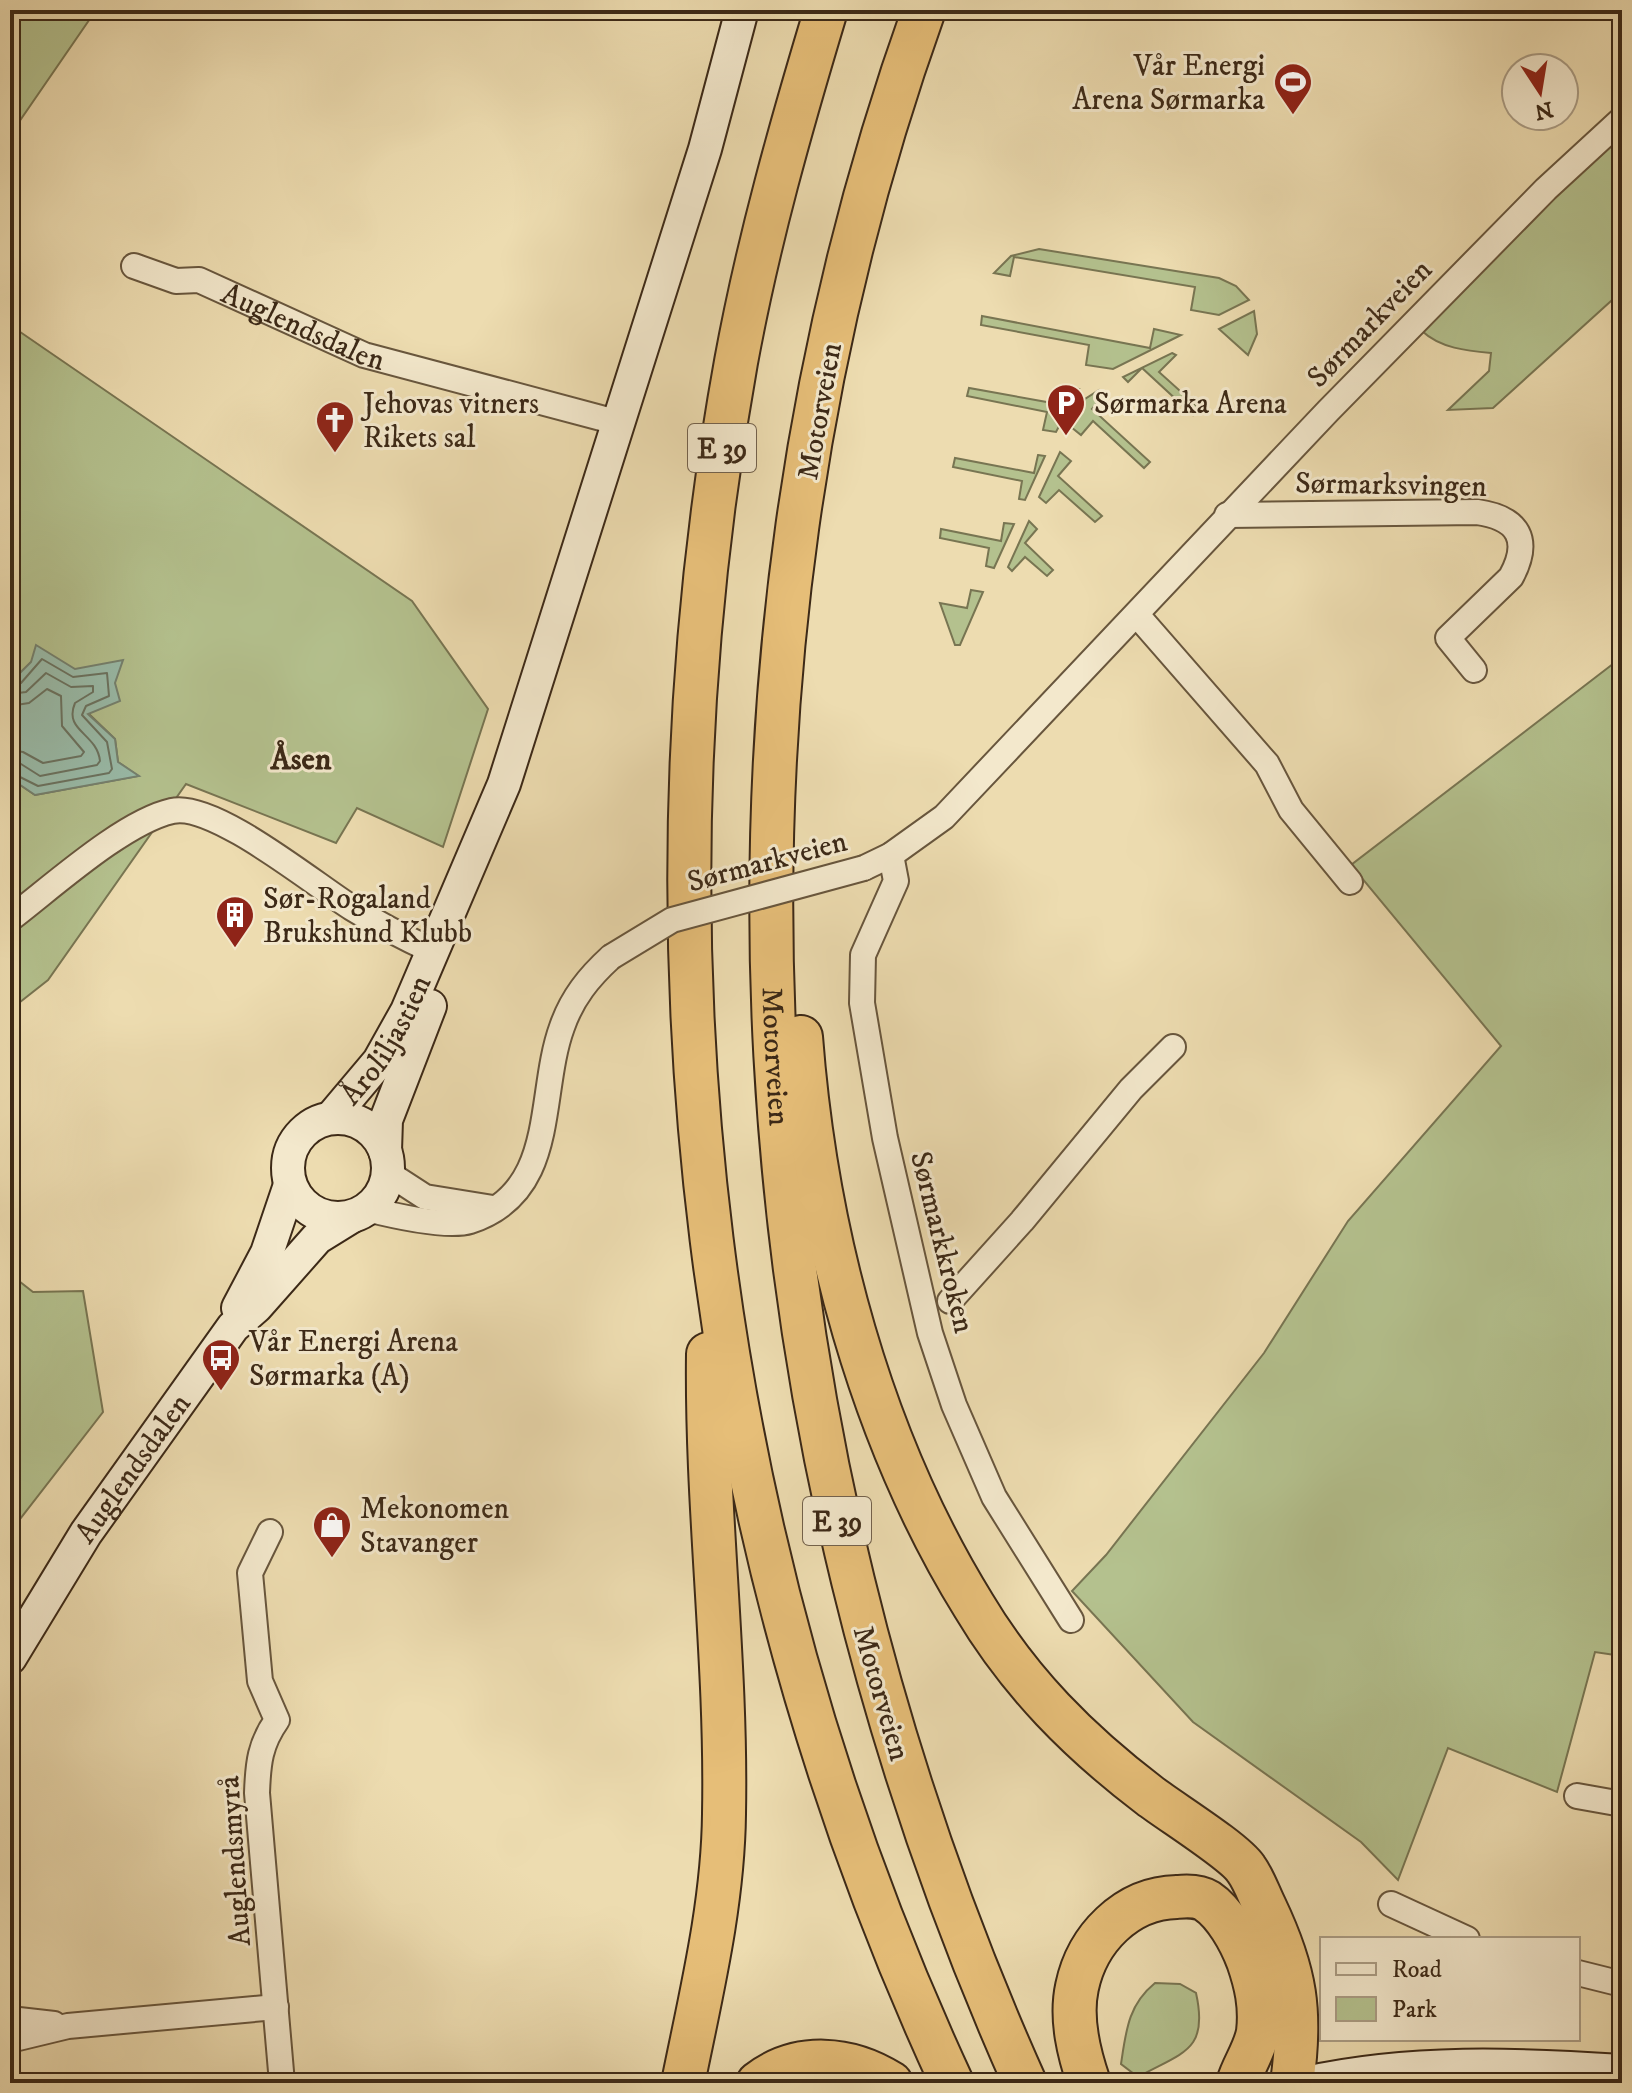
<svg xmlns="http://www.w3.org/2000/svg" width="1632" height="2093" viewBox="0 0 1632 2093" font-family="'IM FELL DW Pica',serif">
<rect width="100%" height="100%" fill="#eddcb0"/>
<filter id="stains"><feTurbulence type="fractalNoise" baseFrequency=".0025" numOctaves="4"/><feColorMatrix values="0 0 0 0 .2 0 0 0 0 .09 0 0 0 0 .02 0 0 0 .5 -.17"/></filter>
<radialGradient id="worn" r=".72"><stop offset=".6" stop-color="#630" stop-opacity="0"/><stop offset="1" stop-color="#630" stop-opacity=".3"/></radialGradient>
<!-- green -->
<g fill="#b4c18e" stroke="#787552" stroke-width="2">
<path d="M10 10H96L10 135Z"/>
<path d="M1622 136V291L1493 408 1448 410 1489 371 1491 353C1467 351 1440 348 1422 331L1521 228Z"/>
<path d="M1039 249 1219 278 1236 286 1249 300 1219 315 1191 310 1195 287 1014 257 1010 276 994 273 1011 256Z"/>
<path d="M1254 311 1257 334 1248 355 1219 329Z"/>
<path d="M982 316 1150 348 1154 329 1181 335 1113 369 1086 365 1089 345 981 325Z"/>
<path d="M10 325 412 601 488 709 443 847 357 808 336 843 186 784 48 980 10 1010V778L35 795 138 776 118 762 115 739 88 713 75 670 31 662 16 677 10 676Z"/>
<path d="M1172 353 1176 355 1159 372 1199 408 1193 415 1142 368 1128 382 1123 377Z"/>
<path d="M1062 386 1079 389 1056 432 1043 430 1047 412 967 396 969 388 1058 404Z"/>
<path d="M1099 390 1104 395 1092 409 1150 462 1144 468 1093 421 1081 435 1071 427 1085 399Z"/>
<path d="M1060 452 1071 461 1058 476 1102 516 1095 522 1059 490 1046 503 1039 497Z"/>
<path d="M1038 455 1045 456 1025 500 1019 499 1022 481 953 467 955 458 1034 473Z"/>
<path d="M1029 521 1037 529 1025 543 1053 570 1047 576 1025 557 1012 571 1008 567Z"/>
<path d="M1004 523 1014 524 994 568 986 566 989 548 940 538 941 529 1001 541Z"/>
<path d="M971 590 983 592 960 645H955L940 603 967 608Z"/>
<path d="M1622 657V1656L1595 1652 1557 1792 1448 1748 1398 1880 1361 1842 1193 1722 1072 1591 1106 1555 1264 1353 1348 1221 1501 1046 1351 865Z"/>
<path d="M10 1274 33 1292 83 1291 103 1412 10 1532Z"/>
<path d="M1155 1983 1180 1984 1196 1993C1209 2051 1183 2052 1138 2077L1121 2064C1126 2031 1128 2005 1155 1983Z"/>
</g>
<!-- water -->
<path fill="#99bcaa" stroke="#74816f" stroke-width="2" d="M36 645 75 669 123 660 115 683 120 701 88 714 115 739 118 762 139 776 35 795 10 778V676L16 677 31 662Z"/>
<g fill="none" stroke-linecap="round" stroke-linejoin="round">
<!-- shore -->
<g stroke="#6a7260" stroke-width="2">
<path d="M10 684 21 683 42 659 73 677 107 673 109 696 86 706 82 715 107 742 112 769 109 773 38 786 10 772"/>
<path d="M10 694 26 692 46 673 71 687 93 686V692L75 703C63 731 97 733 100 761L97 765 40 776 21 764 10 762"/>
<path d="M10 706 29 703 47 689 61 696 62 726 84 752 81 756 43 763 23 752 10 750"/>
</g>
<defs>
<g id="street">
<path id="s1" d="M134 266 176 281 199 280 364 355 616 422"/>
<path d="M1227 515 1477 512C1519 518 1531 540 1511 577L1448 638 1474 670"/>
<path d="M1137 615 1267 764 1291 810 1350 882"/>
<path d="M891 855 896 881 863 955 862 1003 885 1138 930 1333 954 1405 994 1497 1071 1620"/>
<path d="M864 868 891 855 944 817 1328 411 1546 189 1622 119"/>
<path d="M10 919C51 888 123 822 172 811 213 801 315 885 352 908 378 924 405 938 433 951"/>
<path d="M388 1173 425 1197 493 1208"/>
<path d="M367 1209C391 1215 447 1228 470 1221 559 1192 537 1095 562 1027 572 998 589 977 611 957"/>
<path d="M950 1301 1022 1221 1131 1089 1173 1047"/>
<path d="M270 1532 250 1573 260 1681 277 1720C260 1744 258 1763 257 1793L282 2083"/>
<path d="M1577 1796 1622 1804"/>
<path d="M1391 1904 1467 1939"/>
<path d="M1578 1973 1622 1984"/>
<path d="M10 2019 54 2024"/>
<path d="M10 2040 68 2026 276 2007"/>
</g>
<g id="secondary">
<circle cx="338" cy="1168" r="50"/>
<path id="s2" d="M331 1118 379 1061 407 1011 504 784 705 149 742 10"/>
<path d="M385 1151 386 1120 430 1006"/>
<path d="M238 1308 267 1253 290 1185"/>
<path id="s3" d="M10 1658 86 1533 233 1327 256 1307 317 1238 351 1217"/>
<path d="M1306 2083C1410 2060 1516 2064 1622 2071"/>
</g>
<g id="highway">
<path d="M826 10C791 126 758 242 736 362 631 942 704 1548 952 2083"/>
<path id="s4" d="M924 10C683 682 735 1436 1025 2083"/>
<path d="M801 1037C816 1232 870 1438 974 1606 1020 1683 1079 1742 1150 1796 1171 1812 1234 1851 1246 1869 1254 1880 1259 1895 1265 1907 1296 1972 1302 2012 1292 2083"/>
<path d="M683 2083C701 1994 723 1905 724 1814 727 1661 706 1508 708 1354"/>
<path d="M758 2083C798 2052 850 2057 891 2083"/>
<path d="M1089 2083C1079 2054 1070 2019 1077 1987 1087 1939 1126 1898 1177 1897 1186 1896 1199 1896 1207 1901 1225 1913 1240 1940 1248 1961 1256 1984 1261 2006 1258 2032 1255 2050 1243 2066 1238 2083"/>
</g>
</defs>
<!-- street casing -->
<use href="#street" stroke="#68563d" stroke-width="28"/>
<!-- secondary casing -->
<use href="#secondary" stroke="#3c2917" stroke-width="36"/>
<!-- highway casing -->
<use href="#highway" stroke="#3c2917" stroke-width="46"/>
<!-- street -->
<use href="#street" stroke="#f3e8cc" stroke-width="24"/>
<!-- secondary -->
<use href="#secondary" stroke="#f3e8cc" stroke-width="32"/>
<!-- highway -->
<use href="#highway" stroke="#e6be78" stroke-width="42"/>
<defs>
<path id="street-bridge" d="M611 957 672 920 864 868"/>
</defs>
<!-- street-bridge casing -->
<use href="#street-bridge" stroke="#68563d" stroke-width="28" stroke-linecap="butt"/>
<!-- street-bridge -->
<use href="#street-bridge" stroke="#f3e8cc" stroke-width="24"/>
</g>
<!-- icons -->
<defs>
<symbol id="stadium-pin" viewBox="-11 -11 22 30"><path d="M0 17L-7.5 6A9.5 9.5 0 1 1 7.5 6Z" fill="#8f2418" stroke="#f3e8cc"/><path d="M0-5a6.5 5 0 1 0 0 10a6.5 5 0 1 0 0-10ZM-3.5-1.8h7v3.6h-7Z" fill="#fff"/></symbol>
<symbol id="parking-pin" viewBox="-11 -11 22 30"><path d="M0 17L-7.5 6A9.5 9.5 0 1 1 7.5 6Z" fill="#8f2418" stroke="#f3e8cc"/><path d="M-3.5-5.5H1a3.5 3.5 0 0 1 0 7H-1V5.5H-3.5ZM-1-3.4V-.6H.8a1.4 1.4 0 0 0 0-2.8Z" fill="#fff"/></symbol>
<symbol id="church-pin" viewBox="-11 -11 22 30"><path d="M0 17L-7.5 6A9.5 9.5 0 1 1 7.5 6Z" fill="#8f2418" stroke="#f3e8cc"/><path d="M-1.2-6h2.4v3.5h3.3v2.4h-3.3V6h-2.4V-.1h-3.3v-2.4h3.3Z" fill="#fff"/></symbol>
<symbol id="building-pin" viewBox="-11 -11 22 30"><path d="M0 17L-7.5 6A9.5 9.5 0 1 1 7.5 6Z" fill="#8f2418" stroke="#f3e8cc"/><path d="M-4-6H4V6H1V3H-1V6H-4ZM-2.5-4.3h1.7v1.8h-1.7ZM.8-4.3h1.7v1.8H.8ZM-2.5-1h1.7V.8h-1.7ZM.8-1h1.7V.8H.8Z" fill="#fff"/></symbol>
<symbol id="bus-pin" viewBox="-11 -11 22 30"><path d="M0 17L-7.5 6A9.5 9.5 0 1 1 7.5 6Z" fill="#8f2418" stroke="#f3e8cc"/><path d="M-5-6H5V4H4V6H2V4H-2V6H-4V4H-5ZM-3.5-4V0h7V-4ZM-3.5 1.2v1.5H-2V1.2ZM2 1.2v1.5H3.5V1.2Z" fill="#fff"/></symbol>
<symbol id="shop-pin" viewBox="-11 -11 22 30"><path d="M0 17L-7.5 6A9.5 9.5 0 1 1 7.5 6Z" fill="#8f2418" stroke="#f3e8cc"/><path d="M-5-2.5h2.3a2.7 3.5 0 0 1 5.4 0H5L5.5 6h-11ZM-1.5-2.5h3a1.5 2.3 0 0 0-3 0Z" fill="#fff"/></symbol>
</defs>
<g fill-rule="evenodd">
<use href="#stadium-pin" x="1271" y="60" width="44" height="60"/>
<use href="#parking-pin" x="1044" y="381" width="44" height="60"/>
<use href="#church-pin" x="313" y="398" width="44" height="60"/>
<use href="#building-pin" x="213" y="893" width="44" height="60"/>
<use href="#bus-pin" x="199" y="1336" width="44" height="60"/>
<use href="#shop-pin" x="310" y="1503" width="44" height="60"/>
</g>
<g text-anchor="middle" stroke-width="6" stroke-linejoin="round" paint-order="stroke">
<!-- shield labels -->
<g fill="#f3e8cc" stroke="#73624d" stroke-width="2">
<rect x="688" y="424" width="68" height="48" rx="6"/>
<rect x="803" y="1497" width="68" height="48" rx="6"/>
</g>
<g font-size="28" font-weight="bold" fill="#3c2917">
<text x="722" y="458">E 39</text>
<text x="837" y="1531">E 39</text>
</g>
<!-- poi labels -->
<g font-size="30" fill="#3c2917" stroke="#f3e8cc" text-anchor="start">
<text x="1265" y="75" text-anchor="end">Vår Energi<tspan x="1265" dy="34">Arena Sørmarka</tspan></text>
<text x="363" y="413">Jehovas vitners<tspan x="363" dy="34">Rikets sal</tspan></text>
<text x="1094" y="413">Sørmarka Arena</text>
<text x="263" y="908">Sør-Rogaland<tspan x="263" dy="34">Brukshund Klubb</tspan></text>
<text x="249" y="1351">Vår Energi Arena<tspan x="249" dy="34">Sørmarka (A)</tspan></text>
<text x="360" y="1518">Mekonomen<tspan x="360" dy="34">Stavanger</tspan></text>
</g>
<!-- street labels -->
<g font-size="30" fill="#3c2917" stroke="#f3e8cc">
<text transform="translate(1369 323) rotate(-46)" y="10">Sørmarkveien</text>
<text dy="10" stroke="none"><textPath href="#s1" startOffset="182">Auglendsdalen</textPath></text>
<text transform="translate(819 411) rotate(-80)" y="10">Motorveien</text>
<text transform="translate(1391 484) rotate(1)" y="10">Sørmarksvingen</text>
<text transform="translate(767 861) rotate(-15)" y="10">Sørmarkveien</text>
<text dy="10" stroke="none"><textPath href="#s2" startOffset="96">Åroliljastien</textPath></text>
<text dy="10" stroke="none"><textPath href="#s4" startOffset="1064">Motorveien</textPath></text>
<text transform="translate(943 1242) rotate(76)" y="10">Sørmarkkroken</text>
<text dy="10" stroke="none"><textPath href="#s3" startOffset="226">Auglendsdalen</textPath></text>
<text transform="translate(882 1693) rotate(74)" y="10">Motorveien</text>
<text transform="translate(234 1861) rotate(-94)" y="10">Auglendsmyrå</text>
</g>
<!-- neighbourhood labels -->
<g font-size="32" font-weight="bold" fill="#3c2917" stroke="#f3e8cc">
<text x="301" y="769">Åsen</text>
</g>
</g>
<!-- margin -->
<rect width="1632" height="2093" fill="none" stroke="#eddcb0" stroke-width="40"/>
<rect x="12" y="12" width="1608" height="2069" fill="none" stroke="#3c2917" stroke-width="4"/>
<rect x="20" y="20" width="1592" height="2053" fill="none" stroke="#3c2917" stroke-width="2"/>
<!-- legend -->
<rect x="1320" y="1937" width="260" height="104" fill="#f3e8cc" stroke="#aa9c84" stroke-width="2"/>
<rect x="1336" y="1963" width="40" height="12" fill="#f3e8cc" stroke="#aa9c84" stroke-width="2"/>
<text x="1392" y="1977" font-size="24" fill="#3c2917">Road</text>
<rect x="1336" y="1997" width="40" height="24" fill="#b4c18e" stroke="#aa9c84" stroke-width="2"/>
<text x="1392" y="2017" font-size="24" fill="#3c2917">Park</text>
<!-- north arrow -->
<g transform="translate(1540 92) rotate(168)"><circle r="38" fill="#f3e8cc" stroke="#aa9c84" stroke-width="2"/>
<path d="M0-6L14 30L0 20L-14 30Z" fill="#8f2418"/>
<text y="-12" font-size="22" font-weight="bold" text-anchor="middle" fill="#3c2917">N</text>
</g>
<rect width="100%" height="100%" filter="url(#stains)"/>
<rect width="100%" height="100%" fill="url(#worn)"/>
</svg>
